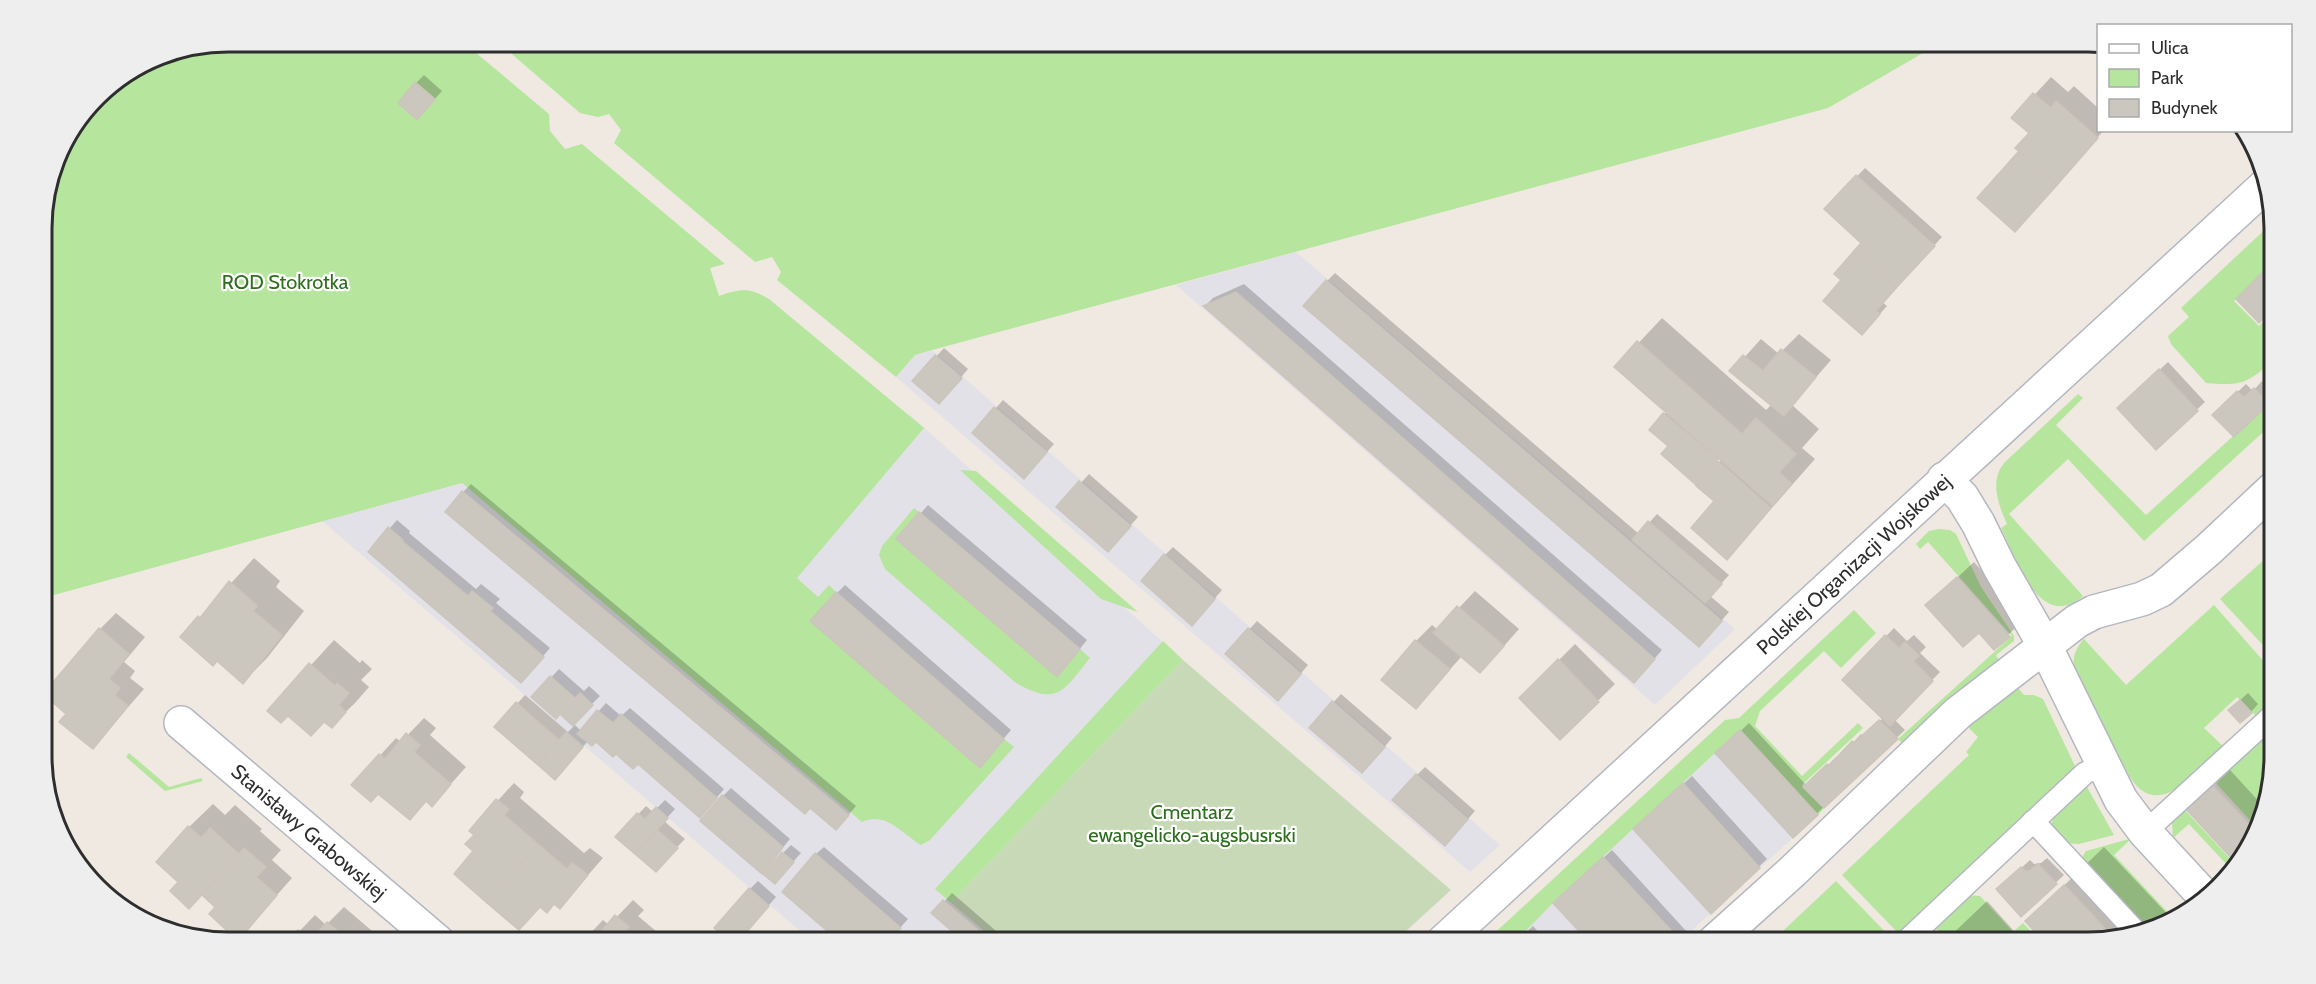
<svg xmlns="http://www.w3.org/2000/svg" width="2316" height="984" viewBox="0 0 2316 984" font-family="Cabin,sans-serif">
<rect width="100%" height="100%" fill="#efe9e1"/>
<!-- industrial -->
<g fill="#e3e1e8">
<path d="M1296 252 1735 629 1655 705 1176 285Z"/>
<path d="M932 350 1500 845 1470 872 896 377 915 355Z"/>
<path d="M909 414 1183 660 951 904 997 942H813L321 520 462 483 680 668Z"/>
<path d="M1740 730 1818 815 1679 942H1515L1553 903Z"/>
</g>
<!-- green -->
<g fill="#b6e59e">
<path d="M228 42H463L549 114 550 131 565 149 582 144 725 264 710 268 719 296C740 289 749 287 769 299L924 428 797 578 818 597 829 585 836 592 811 621 979 768 1004 739 1014 747 930 840 921 845C902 834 886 811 862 822L462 483 43 598 42 216 61 146 105 88 157 56Z"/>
<path d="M498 42H1942L1828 108 932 350 915 355 896 377 777 280 781 272 772 257 755 262 614 143 621 130 609 114 598 117 580 113Z"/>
<path d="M2272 223 2273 262 2234 301 2259 326 2273 312V360C2248 384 2240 386 2206 383L2171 344 2168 336 2189 317 2181 308Z"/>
<path d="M2078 394 2083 398 2056 425 2146 515 2273 400V423L2144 541 2068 459 2009 514 2083 596C2039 633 2016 558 2001 528L2007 524C1998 504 1989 480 2005 462Z"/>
<path d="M960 470 976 471 1138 612 1101 599Z"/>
<path d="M914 508 919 512 896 539 1057 676 1080 649 1090 658C1064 690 1058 707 1016 683L885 569 879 555 882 546Z"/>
<path d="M1939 529 1950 530 1956 534 1981 587 2014 636V641L1996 655 2000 662 1904 745 1898 739 2012 636 1928 542 1920 549 1916 544 1929 531Z"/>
<path d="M2273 552 2274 657 2220 599Z"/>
<path d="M2214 605 2274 673V703L2258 718 2237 697 2204 728 2225 748C2199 770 2158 823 2130 777L2077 676C2071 662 2073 651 2084 639L2126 685Z"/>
<path d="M1854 610 1876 633 1841 668 1824 651 1760 711 1755 726 1802 776 1858 723 1863 728 1802 785 1824 808 1818 815 1740 730 1553 903 1515 942H1485L1725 720 1739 718Z"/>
<path d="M1163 641 1183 660 951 903 935 889Z"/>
<path d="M2017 687 2024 695H2034L2043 699 2075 766 2073 771 1900 935 1842 875 1969 755 1966 752 1978 737 1968 727 1953 738 1981 713Z"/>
<path d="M2274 727V756L2258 829 2214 781Z"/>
<path d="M129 753 169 787 201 778 203 781 165 791 126 757Z"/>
<path d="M2087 787 2114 835 2079 844 2064 843 2051 826C2054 810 2070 799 2082 788Z"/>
<path d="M2184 809 2233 862 2229 867 2189 824 2173 838 2172 822Z"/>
<path d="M2129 839 2130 840 2114 855 2173 918 2148 932 2080 861 2086 851Z"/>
<path d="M1836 881 1894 941 1771 942Z"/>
<path d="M1966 895 1980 896 2013 932 2023 923 2041 942H1951L1934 927Z"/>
</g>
<!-- cemetery -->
<path fill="#c8d9b8" d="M1183 660 1451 890 1394 942H997L951 903Z"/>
<!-- shadow -->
<g fill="#0003">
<path d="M424 75 442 91 425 110 416 83Z"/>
<path d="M2051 77 2068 92 2074 86 2098 108V130H2104L2073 166 2021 151 2031 133 2013 118Z"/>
<path d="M1865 168 1942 237 1882 302 1887 306 1870 325 1843 279 1864 243 1826 209Z"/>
<path d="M1335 273 1639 534 1657 514 1729 575 1710 596 1729 612 1707 637 1327 281Z"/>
<path d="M1244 284 1662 650 1642 673 1205 306 1213 298Z"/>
<path d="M1662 318 1766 410 1772 404 1732 371 1761 339 1779 354 1799 334 1831 360 1792 405 1819 429 1802 448 1815 459 1727 558 1716 501 1698 486 1722 459 1719 457 1705 474 1651 429 1667 411 1617 366Z"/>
<path d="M944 348 968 369 947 394 914 381Z"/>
<path d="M2168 362 2205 402 2156 448 2127 400Z"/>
<path d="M2262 381 2273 393V398L2234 435 2214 415 2246 384 2253 391Z"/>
<path d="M1003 400 1054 444 1032 469 974 433Z"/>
<path d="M1089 474 1138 517 1116 542 1059 507Z"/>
<path d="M471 484 856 806 844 820 463 492Z"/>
<path d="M928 505 1087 640 1065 667 898 539Z"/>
<path d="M397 520 410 531 409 533 476 589 481 584 500 599 496 603 550 648 529 673 370 551Z"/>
<path d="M1173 547 1222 590 1200 616 1165 555Z"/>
<path d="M254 558 280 581 276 587 304 611 267 658 243 682 217 659 182 637Z"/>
<path d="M1974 562 2025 619 1994 648 1979 631 1928 605Z"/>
<path d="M845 585 1011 730 987 758 837 593Z"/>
<path d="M1475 591 1519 629 1496 655 1462 656 1416 707V641L1432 625 1438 630Z"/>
<path d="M116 613 145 637 124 662 135 671 130 678 144 689 93 747 68 714 100 629Z"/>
<path d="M1257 621 1308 665 1286 691 1227 654Z"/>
<path d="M1894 628 1907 641 1914 635 1926 647 1920 653 1940 672 1894 719 1905 730 1793 836 1725 746 1749 723 1807 786 1836 757 1838 759 1861 734 1863 736 1883 718 1844 680Z"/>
<path d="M334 640 360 663 362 660 372 669 361 680 369 687 355 703 331 726 325 721 269 711Z"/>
<path d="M1575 644 1615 684 1560 738 1521 698Z"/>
<path d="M559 669 584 691 589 686 600 696 573 723 581 731 606 703 621 716 630 708 724 789 708 808 638 762 596 740 588 741 555 778 496 727 525 695 568 732 575 725 561 713 533 697Z"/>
<path d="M2248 693 2258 704 2251 712 2238 702Z"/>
<path d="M1341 694 1392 738 1370 764 1311 727Z"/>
<path d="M424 718 436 728 430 735 466 767 432 805 427 801 410 818 379 792 353 785 396 738 401 742Z"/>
<path d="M1425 767 1475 811 1453 836 1417 775Z"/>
<path d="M2230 770 2264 807 2260 827 2235 860 2205 794Z"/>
<path d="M1692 776 1767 859 1711 912 1643 821Z"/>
<path d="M514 783 524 792 520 798 584 853 590 848 603 858 560 907 555 903 547 911 476 851V834L471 830Z"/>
<path d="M731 788 790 839 769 864 723 796Z"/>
<path d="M665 800 675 809 664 821 685 839 655 870 617 837 646 806 653 812Z"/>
<path d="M213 804 225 815 235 805 262 829 260 831 281 850 272 860 292 878 238 939 217 906 202 893 180 881 189 827Z"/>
<path d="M791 845 801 853 782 874 783 853Z"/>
<path d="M824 847 908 919 891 938 895 942H842L816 854Z"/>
<path d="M2104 847 2172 919 2148 932 2100 942 2027 921Z"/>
<path d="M1612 850 1687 932 1677 942 1563 895Z"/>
<path d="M2047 858 2064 875 2021 915 2006 882 2030 860 2034 864 2041 863Z"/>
<path d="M758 881 776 897 742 936 750 889Z"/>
<path d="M952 893 1009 942H949L956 933 934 913Z"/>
<path d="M633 900 644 910 638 916 669 942H582L603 920 609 925Z"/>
<path d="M1987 901 2022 940 2020 942H1944Z"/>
<path d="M344 907 385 942H289L315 915 326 925Z"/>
<path d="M1533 926 1547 942H1516Z"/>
</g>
<!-- building -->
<g fill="#cbc7bf" stroke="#cbc5ba" stroke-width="1.5">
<path d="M415 82 435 99 417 120 398 103Z"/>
<path d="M2033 93 2051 108 2056 101 2098 138 2057 185 2015 148 2029 133 2011 118Z"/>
<path d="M2019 151 2057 185 2015 232 1977 198Z"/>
<path d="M1856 175 1935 246 1896 288 1854 251 1861 243 1824 209Z"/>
<path d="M1854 251 1896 288 1876 311 1880 314 1862 335 1823 301 1841 280 1834 274Z"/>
<path d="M2273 262V309L2259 323 2236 299Z"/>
<path d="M1326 280 1722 621 1699 647 1303 306Z"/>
<path d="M1236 292 1655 659 1634 683 1203 306Z"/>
<path d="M1637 341 1742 434 1756 418 1796 454 1779 472 1792 484 1773 506 1614 367Z"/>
<path d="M1781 349 1816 377 1784 416 1729 371 1743 355 1763 371Z"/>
<path d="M935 355 962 378 939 404 912 381Z"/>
<path d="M2159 369 2198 411 2156 450 2117 408Z"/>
<path d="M2254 388 2269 404 2234 437 2212 415 2237 391 2244 397Z"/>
<path d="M994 407 1047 452 1024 479 972 433Z"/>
<path d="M1663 413 1718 459 1696 485 1661 454 1668 446 1649 430Z"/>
<path d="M1718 461 1771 508 1727 560 1691 528 1714 501 1696 486Z"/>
<path d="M1079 481 1131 526 1108 552 1056 507Z"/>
<path d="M462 491 849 815 836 830 810 808 805 814 445 512Z"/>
<path d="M919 512 1080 649 1057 677 896 539Z"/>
<path d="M1648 521 1722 584 1705 603 1632 540Z"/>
<path d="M388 527 403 540 402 541 468 596 472 591 493 608 490 611 544 657 521 683 368 552Z"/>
<path d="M1164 554 1215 599 1192 626 1141 581Z"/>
<path d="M1957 577 2010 637 1994 650 1979 633 1963 647 1925 605Z"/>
<path d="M229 581 257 606 253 611 282 635 243 684 217 661 213 666 180 637 198 616 200 618Z"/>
<path d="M836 592 1004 739 980 768 810 621Z"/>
<path d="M1457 606 1504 646 1480 673 1433 633Z"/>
<path d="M99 628 129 654 109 679 120 688 115 695 128 706 93 749 59 722 66 714 43 694Z"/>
<path d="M1248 628 1301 674 1278 701 1225 654Z"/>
<path d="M1885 635 1899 648 1905 642 1919 656 1913 661 1933 681 1890 726 1842 680Z"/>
<path d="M1415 640 1450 669 1416 709 1381 680Z"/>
<path d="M1558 659 1599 702 1560 740 1519 698Z"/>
<path d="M309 663 335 686 337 683 349 693 339 705 346 712 332 728 324 722 311 736 288 716 281 723 267 711Z"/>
<path d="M550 676 575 698 580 693 593 705 573 726 560 714 556 719 531 697Z"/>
<path d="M2240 700 2252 713 2240 723 2228 710Z"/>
<path d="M1332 701 1385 747 1362 773 1309 728Z"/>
<path d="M516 702 537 721 516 746 494 727Z"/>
<path d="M597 710 613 723 621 714 717 798 700 818 638 764 633 769 616 754 613 757 596 742 592 746 577 734Z"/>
<path d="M1879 720 1898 739 1824 808 1803 787 1827 764 1829 766 1852 741 1854 743Z"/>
<path d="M537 721 559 740 538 765 516 746Z"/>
<path d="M1740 730 1818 815 1793 838 1715 753Z"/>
<path d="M566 732 583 747 555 780 538 765Z"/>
<path d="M406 733 420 745 414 752 451 784 432 807 426 801 410 820 378 794 371 802 351 785 379 754 385 759Z"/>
<path d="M1416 774 1468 819 1445 846 1392 800Z"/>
<path d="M1683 783 1760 868 1711 914 1633 829Z"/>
<path d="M2213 786 2256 832 2234 861 2187 810Z"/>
<path d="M722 795 783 847 762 874 700 821Z"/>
<path d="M496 799 509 809 504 815 538 844 487 903 454 874 473 851 465 844 474 835 469 831Z"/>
<path d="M656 807 668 818 635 854 615 837 637 813 645 819Z"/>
<path d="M188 826 201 838 210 828 239 854 189 909 170 891 178 882 156 862Z"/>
<path d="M657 830 678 848 656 872 635 854Z"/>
<path d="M538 844 567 869 572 863 588 875 560 909 554 904 547 913 540 907 519 930 487 903Z"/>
<path d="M244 848 266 867 256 877 277 895 238 941 209 914 215 907 202 895Z"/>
<path d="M782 852 794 862 775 884 763 874Z"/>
<path d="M815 853 901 928 888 942H840L782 892Z"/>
<path d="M1603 857 1681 941 1679 942H1589L1553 903Z"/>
<path d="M2038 864 2057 884 2021 917 1996 889 2021 867 2025 871H2029Z"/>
<path d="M2064 885 2089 911 2114 939 2100 942H2044L2025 921Z"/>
<path d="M749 888 769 906 738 942H730L714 928Z"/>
<path d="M943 900 992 942H947L954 933 931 913Z"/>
<path d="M615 915 629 927 623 933 634 942H580L586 935 593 941Z"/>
<path d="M327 922 350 942H287L298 930 310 941Z"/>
</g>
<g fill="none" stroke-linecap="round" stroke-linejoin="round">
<defs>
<g id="service">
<path d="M2033 821 2138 934"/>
<path d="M2145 832 2274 714"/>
<path d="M1905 942 2085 773 2103 765"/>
</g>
<g id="minor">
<path d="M1944 479 1962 497 1978 523 1999 566 2045 646 2121 800 2145 832 2206 898"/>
<path id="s1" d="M181 723 438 942"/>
<path id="s2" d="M1443 942 2265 186"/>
<path d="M1714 942 1793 871 1958 713 2077 621 2094 612 2142 599 2161 590 2209 549 2273 489"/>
</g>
</defs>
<!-- service casing -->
<use href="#service" stroke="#b4b7c1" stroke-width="24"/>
<!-- minor casing -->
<use href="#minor" stroke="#b4b7c1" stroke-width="36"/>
<!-- service -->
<use href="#service" stroke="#fff" stroke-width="21"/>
<!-- minor -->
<use href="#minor" stroke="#fff" stroke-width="33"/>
</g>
<g text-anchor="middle" stroke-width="4.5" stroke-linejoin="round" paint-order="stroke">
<!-- park labels -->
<g font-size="20" fill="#2c6e1b" stroke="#fff">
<text x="285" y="289">ROD Stokrotka</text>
<text x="1192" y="819">Cmentarz<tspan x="1192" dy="23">ewangelicko-augsbusrski</tspan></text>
</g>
<!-- street labels -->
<g font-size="20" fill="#2e2e2e" stroke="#fff">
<text dy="7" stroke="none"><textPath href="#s2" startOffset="558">Polskiej Organizacji Wojskowej</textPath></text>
<text dy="7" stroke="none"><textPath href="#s1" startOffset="168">Stanisławy Grabowskiej</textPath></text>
</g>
</g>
<!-- crop -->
<path d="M0 0H2316V984H0ZM228 52H2088A176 176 0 0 1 2264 228V756A176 176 0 0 1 2088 932H228A176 176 0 0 1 52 756V228A176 176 0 0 1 228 52Z" fill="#eee" fill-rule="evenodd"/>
<path fill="none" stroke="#2e2e2e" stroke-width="3" d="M228 52H2088A176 176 0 0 1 2264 228V756A176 176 0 0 1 2088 932H228A176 176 0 0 1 52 756V228A176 176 0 0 1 228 52Z"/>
<!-- legend -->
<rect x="2097" y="24" width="195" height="108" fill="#ffffff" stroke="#ababab" stroke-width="1.5"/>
<rect x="2109" y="44" width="30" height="9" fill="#ffffff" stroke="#ababab" stroke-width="1.5"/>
<text x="2151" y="54" font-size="18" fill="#2e2e2e">Ulica</text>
<rect x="2109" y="69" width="30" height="18" fill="#b6e59e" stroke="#ababab" stroke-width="1.5"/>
<text x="2151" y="84" font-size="18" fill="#2e2e2e">Park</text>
<rect x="2109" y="99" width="30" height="18" fill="#cbc7bf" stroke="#ababab" stroke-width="1.5"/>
<text x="2151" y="114" font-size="18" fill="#2e2e2e">Budynek</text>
</svg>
